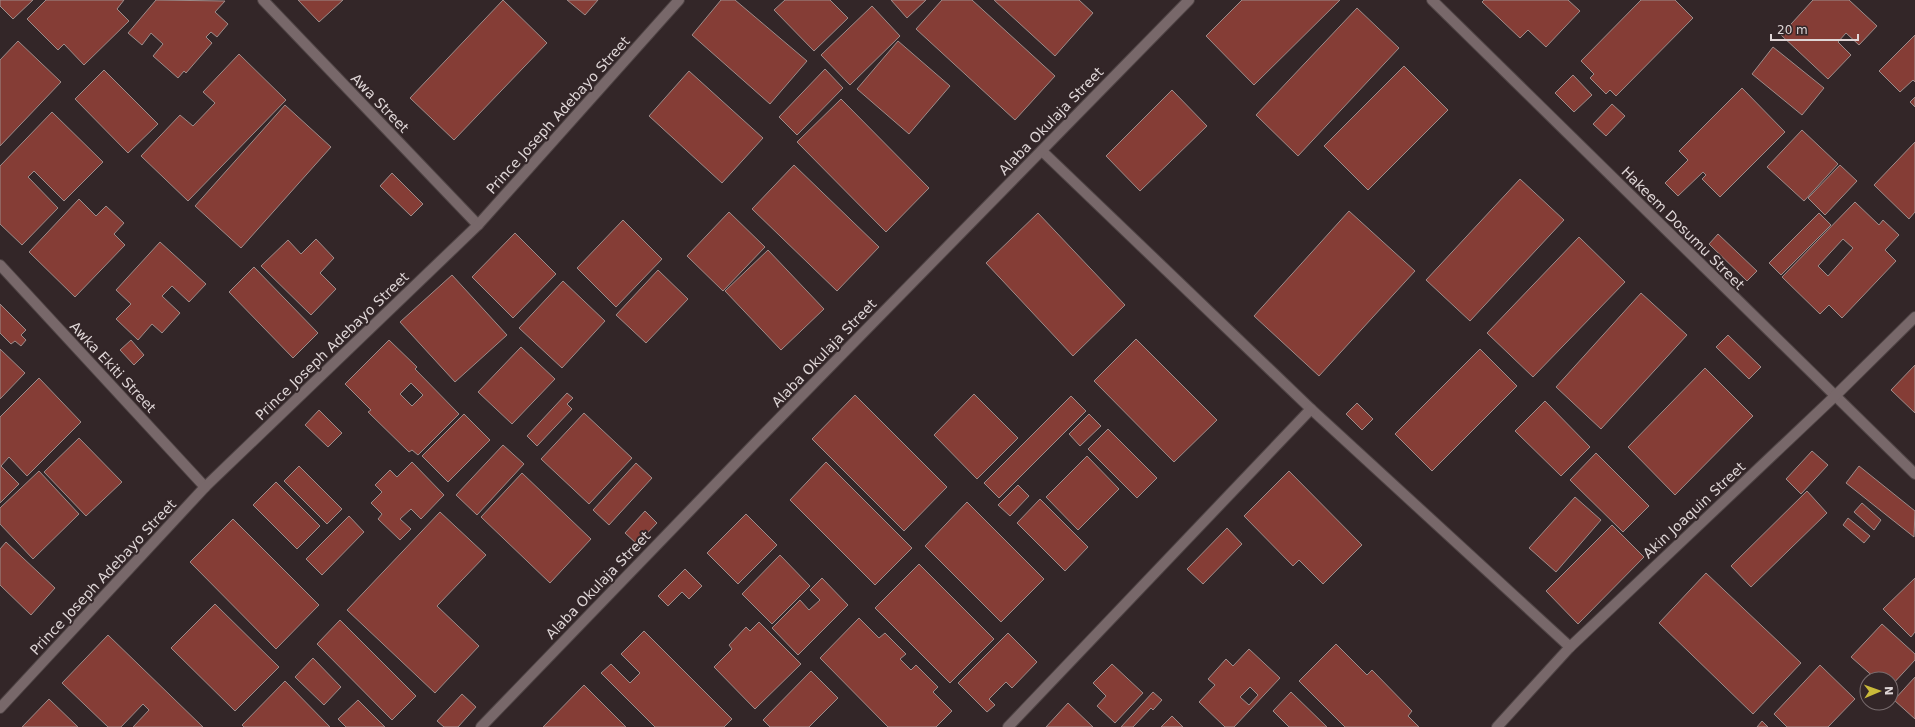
<svg xmlns="http://www.w3.org/2000/svg" width="1915" height="727" viewBox="0 0 1915 727" font-family="'DejaVu Sans',sans-serif">
<rect width="100%" height="100%" fill="#332628"/>
<!-- building -->
<g fill="#853d36" stroke="#9d8c8a" fill-rule="evenodd">
<path d="M0 0H33L13 19 0 6Z"/>
<path d="M46 0H124L117 9 129 21 84 65 64 44 58 50 27 19Z"/>
<path d="M156 0 225 1 215 12 228 24 217 37 211 32 206 37 212 43 186 73 184 71 178 78 153 56 163 44 151 33 142 45 128 33Z"/>
<path d="M298 0H343L319 22Z"/>
<path d="M503 0 547 43 454 140 410 98Z"/>
<path d="M567 0H598L585 15Z"/>
<path d="M721 0H735L807 61 770 104 692 35Z"/>
<path d="M785 0H830L848 18 814 51 774 10Z"/>
<path d="M891 0H926L907 18Z"/>
<path d="M942 0H972L1055 76 1015 120 916 29Z"/>
<path d="M994 0H1079L1093 13 1055 56Z"/>
<path d="M1242 0H1340L1254 85 1206 36Z"/>
<path d="M1484 0H1568L1580 11 1546 47 1528 30 1520 38 1482 2Z"/>
<path d="M1641 0H1675L1693 18 1616 96 1610 90 1606 94 1590 78 1594 74 1581 61Z"/>
<path d="M1813 0H1849L1877 26 1859 45 1846 33 1838 42 1851 55 1828 79 1781 35Z"/>
<path d="M872 6 900 36 850 85 821 55Z"/>
<path d="M1357 8 1399 48 1298 156 1256 115Z"/>
<path d="M1915 35V82L1913 80 1900 92 1879 71Z"/>
<path d="M18 41 61 82 0 146V60Z"/>
<path d="M898 41 950 86 909 134 857 89Z"/>
<path d="M1773 47 1824 88 1802 115 1752 74Z"/>
<path d="M239 54 286 100 188 201 141 156 180 115 193 126 215 103 203 92Z"/>
<path d="M1404 66 1448 110 1368 190 1324 146Z"/>
<path d="M825 69 843 88 797 135 779 117Z"/>
<path d="M104 70 158 124 128 153 75 99Z"/>
<path d="M689 71 763 138 722 183 649 116Z"/>
<path d="M1573 75 1592 95 1574 112 1555 93Z"/>
<path d="M1742 88 1785 132 1720 197 1702 179 1706 175 1703 172 1678 196 1665 183 1688 160 1679 151Z"/>
<path d="M1172 90 1207 126 1140 191 1106 156Z"/>
<path d="M1915 97V107L1910 102Z"/>
<path d="M841 99 929 188 886 232 797 142Z"/>
<path d="M1612 104 1625 116 1606 136 1593 124Z"/>
<path d="M285 105 331 147 241 248 195 206Z"/>
<path d="M52 112 103 162 64 201 34 171 28 177 58 208 22 245 0 224V166Z"/>
<path d="M1802 130 1838 164 1804 201 1767 167Z"/>
<path d="M1915 142V212L1909 219 1874 185Z"/>
<path d="M794 165 879 247 837 291 752 209Z"/>
<path d="M1840 165 1857 181 1825 215 1808 198Z"/>
<path d="M392 173 423 204 411 216 380 186Z"/>
<path d="M1520 179 1564 220 1470 321 1426 280Z"/>
<path d="M79 199 96 216 106 206 124 223 114 234 125 245 75 297 29 252Z"/>
<path d="M1855 202 1879 225 1883 220 1899 235 1885 250 1896 261 1842 318 1829 305 1820 314 1782 277ZM1843 239 1853 248 1828 276 1818 266Z"/>
<path d="M1349 211 1415 271 1319 376 1254 316Z"/>
<path d="M729 212 765 247 723 291 687 256Z"/>
<path d="M1038 213 1125 305 1073 356 986 263Z"/>
<path d="M1819 213 1831 225 1781 275 1769 263Z"/>
<path d="M623 220 662 259 616 307 577 268Z"/>
<path d="M515 233 556 274 513 318 472 277Z"/>
<path d="M1718 234 1757 271 1747 281 1709 244Z"/>
<path d="M1579 237 1625 282 1533 377 1487 333Z"/>
<path d="M316 239 334 258 320 273 336 289 311 315 261 266 288 240 301 254Z"/>
<path d="M160 242 206 284 189 302 172 286 162 296 180 313 162 333 152 324 138 340 116 319 131 304 116 290Z"/>
<path d="M768 250 824 309 781 350 725 291Z"/>
<path d="M254 267 318 333 293 358 229 292Z"/>
<path d="M658 270 688 299 646 343 616 315Z"/>
<path d="M452 275 507 335 455 382 400 322Z"/>
<path d="M563 281 605 321 562 368 519 328Z"/>
<path d="M1641 293 1687 335 1601 429 1556 387Z"/>
<path d="M0 304 26 330 21 335 26 340 21 346 15 341 11 344 0 333Z"/>
<path d="M1728 335 1761 367 1749 379 1716 347Z"/>
<path d="M1136 339 1217 420 1174 462 1094 381Z"/>
<path d="M131 340 144 355 134 365 120 350Z"/>
<path d="M389 340 417 367 415 369 459 414 418 455 412 450 409 452 368 412 371 410 345 384ZM411 383 423 395 412 406 400 394Z"/>
<path d="M521 347 555 379 512 424 478 392Z"/>
<path d="M0 349 25 373 0 399Z"/>
<path d="M1480 349 1517 386 1432 471 1395 434Z"/>
<path d="M1915 365V413L1891 390Z"/>
<path d="M1705 368 1753 416 1675 495 1628 447Z"/>
<path d="M39 378 81 422 27 476 9 457 1 466 19 484 0 503V417Z"/>
<path d="M567 393 573 398 567 404 572 409 537 446 527 436Z"/>
<path d="M974 394 1018 438 977 479 934 435Z"/>
<path d="M855 395 947 487 904 531 812 439Z"/>
<path d="M1071 396 1086 411 999 498 984 483Z"/>
<path d="M1545 401 1590 447 1561 476 1515 431Z"/>
<path d="M1357 403 1373 419 1362 430 1346 414Z"/>
<path d="M319 410 342 433 328 447 305 425Z"/>
<path d="M584 413 632 458 589 504 541 459Z"/>
<path d="M464 414 490 440 448 482 422 456Z"/>
<path d="M1089 414 1101 426 1080 446 1069 434Z"/>
<path d="M1108 429 1157 478 1137 498 1088 449Z"/>
<path d="M79 438 122 482 86 516 44 472Z"/>
<path d="M503 445 524 464 477 515 456 495Z"/>
<path d="M1812 451 1828 465 1801 494 1786 479Z"/>
<path d="M1596 453 1649 506 1623 532 1570 480Z"/>
<path d="M1087 456 1119 489 1078 530 1046 497Z"/>
<path d="M412 462 444 495 421 519 411 509 400 519 411 529 400 540 378 519 382 514 371 503 382 492 375 485 390 470 397 477Z"/>
<path d="M826 462 912 548 875 585 790 500Z"/>
<path d="M636 463 652 478 609 525 593 510Z"/>
<path d="M299 466 342 509 327 524 284 481Z"/>
<path d="M1859 466 1915 511 1914 537 1846 483Z"/>
<path d="M39 471 79 514 33 559 0 524V508Z"/>
<path d="M1289 471 1362 545 1323 584 1299 560 1293 566 1244 516Z"/>
<path d="M522 473 591 539 550 583 481 517Z"/>
<path d="M276 482 320 526 297 549 253 505Z"/>
<path d="M1018 485 1029 496 1010 516 998 505Z"/>
<path d="M1807 491 1827 513 1751 587 1731 566Z"/>
<path d="M1575 497 1601 520 1556 572 1529 548Z"/>
<path d="M1040 499 1088 547 1065 571 1017 523Z"/>
<path d="M967 502 1044 579 1001 622 925 546Z"/>
<path d="M1862 503 1881 520 1874 530 1854 512Z"/>
<path d="M645 511 657 523 637 544 625 533Z"/>
<path d="M440 512 486 555 437 606 479 646 435 693 347 610Z"/>
<path d="M746 514 777 545 738 584 707 553Z"/>
<path d="M349 516 364 532 322 575 306 559Z"/>
<path d="M1848 518 1870 536 1864 543 1843 525Z"/>
<path d="M233 519 319 605 276 649 190 562Z"/>
<path d="M1612 525 1644 557 1578 624 1546 591Z"/>
<path d="M1227 528 1242 544 1203 584 1187 569Z"/>
<path d="M6 542 55 588 31 615 0 585V549Z"/>
<path d="M780 555 810 586 772 624 742 594Z"/>
<path d="M919 564 994 639 950 683 875 608Z"/>
<path d="M685 569 702 586 689 599 682 592 668 606 658 596Z"/>
<path d="M1706 573 1801 663 1753 714 1659 623Z"/>
<path d="M822 578 848 605 798 655 772 628 800 600 809 610 820 600 810 590Z"/>
<path d="M1915 578V632L1911 637 1883 609Z"/>
<path d="M215 604 279 667 235 711 171 648Z"/>
<path d="M859 618 879 638 885 633 906 654 900 659 911 670 916 665 938 687 933 692 952 711 936 727H888L820 658Z"/>
<path d="M340 620 416 696 392 720 317 644Z"/>
<path d="M759 622 801 664 755 709 714 667 732 649 729 645 746 627 750 631Z"/>
<path d="M1882 624 1915 654V660L1891 686V679H1876L1851 657Z"/>
<path d="M644 631 732 719 724 727H655L601 673 611 664 630 683 640 673 621 654Z"/>
<path d="M1008 633 1037 662 1012 688 1006 682 989 699 995 705 987 712 958 683Z"/>
<path d="M108 635 203 727H133L149 710 143 704 121 727H108L62 683Z"/>
<path d="M1336 644 1367 675 1372 670 1412 711 1408 716 1419 727H1345L1299 681Z"/>
<path d="M1249 649 1280 678 1234 727H1225L1199 702 1215 685 1208 679 1226 659 1233 666ZM1250 687 1258 695 1249 705 1240 697Z"/>
<path d="M313 658 341 687 324 705 295 677Z"/>
<path d="M1112 664 1143 693 1115 723 1097 706 1106 696 1093 683Z"/>
<path d="M1820 665 1855 699 1828 727H1787L1774 714Z"/>
<path d="M811 671 838 698 809 727H770L763 720Z"/>
<path d="M1915 677V719L1894 700Z"/>
<path d="M285 681 330 727H244L242 725Z"/>
<path d="M584 685 626 727H543Z"/>
<path d="M1153 692 1162 700 1153 710 1151 708 1133 727H1121Z"/>
<path d="M1291 692 1327 727H1289L1273 711Z"/>
<path d="M462 694 476 707 458 727H444L437 721Z"/>
<path d="M49 699 78 727H22Z"/>
<path d="M358 700 385 727H346L338 719Z"/>
<path d="M1068 703 1093 727H1046Z"/>
<path d="M1172 716 1183 727H1161Z"/>
<path d="M1762 721 1768 727H1757Z"/>
</g>
<g fill="none" stroke-linecap="round" stroke-linejoin="round">
<defs>
<g id="minor">
<path d="M263 0 478 225"/>
<path d="M1432 0 1915 474"/>
<path d="M1042 151 1311 409 1570 647"/>
<path d="M0 265 205 487"/>
<path d="M0 708 205 487 478 225 679 0"/>
<path d="M481 727 761 437 1189 0"/>
<path d="M1008 727 1311 409"/>
<path d="M1497 727 1570 647 1834 397 1915 317"/>
</g>
</defs>
<!-- minor casing -->
<use href="#minor" stroke="#4e4344" stroke-width="12"/>
<!-- minor -->
<use href="#minor" stroke="#78686a" stroke-width="10"/>
</g>
<g text-anchor="middle" stroke-width="4" stroke-linejoin="round" paint-order="stroke">
<!-- street labels -->
<g font-size="14" fill="#dfd6d7" stroke="#332628">
<text transform="translate(380 103) rotate(46)" y="5">Awa Street</text>
<text transform="translate(558 115) rotate(-48)" y="5">Prince Joseph Adebayo Street</text>
<text transform="translate(1051 121) rotate(-46)" y="5">Alaba Okulaja Street</text>
<text transform="translate(1683 228) rotate(45)" y="5">Hakeem Dosumu Street</text>
<text transform="translate(332 346) rotate(-44)" y="5">Prince Joseph Adebayo Street</text>
<text transform="translate(824 353) rotate(-46)" y="5">Alaba Okulaja Street</text>
<text transform="translate(113 367) rotate(47)" y="5">Awka Ekiti Street</text>
<text transform="translate(1694 510) rotate(-43)" y="5">Akin Joaquin Street</text>
<text transform="translate(103 577) rotate(-47)" y="5">Prince Joseph Adebayo Street</text>
<text transform="translate(598 585) rotate(-46)" y="5">Alaba Okulaja Street</text>
</g>
</g>
<!-- north arrow -->
<g transform="translate(1879 691) rotate(88)"><circle r="19" fill="#332628" stroke="#786c6e"/>
<path d="M0-3L7 15L0 10L-7 15Z" fill="#caba3a"/>
<text y="-6" font-size="11" font-weight="bold" text-anchor="middle" fill="#dfd6d7">N</text>
</g>
<!-- scale -->
<path d="M1771 34v6h87v-6" fill="none" stroke="#dfd6d7" stroke-width="2"/>
<text x="1777" y="34" font-size="12" fill="#dfd6d7" stroke="#332628" stroke-width="3" paint-order="stroke">20 m</text>
</svg>
